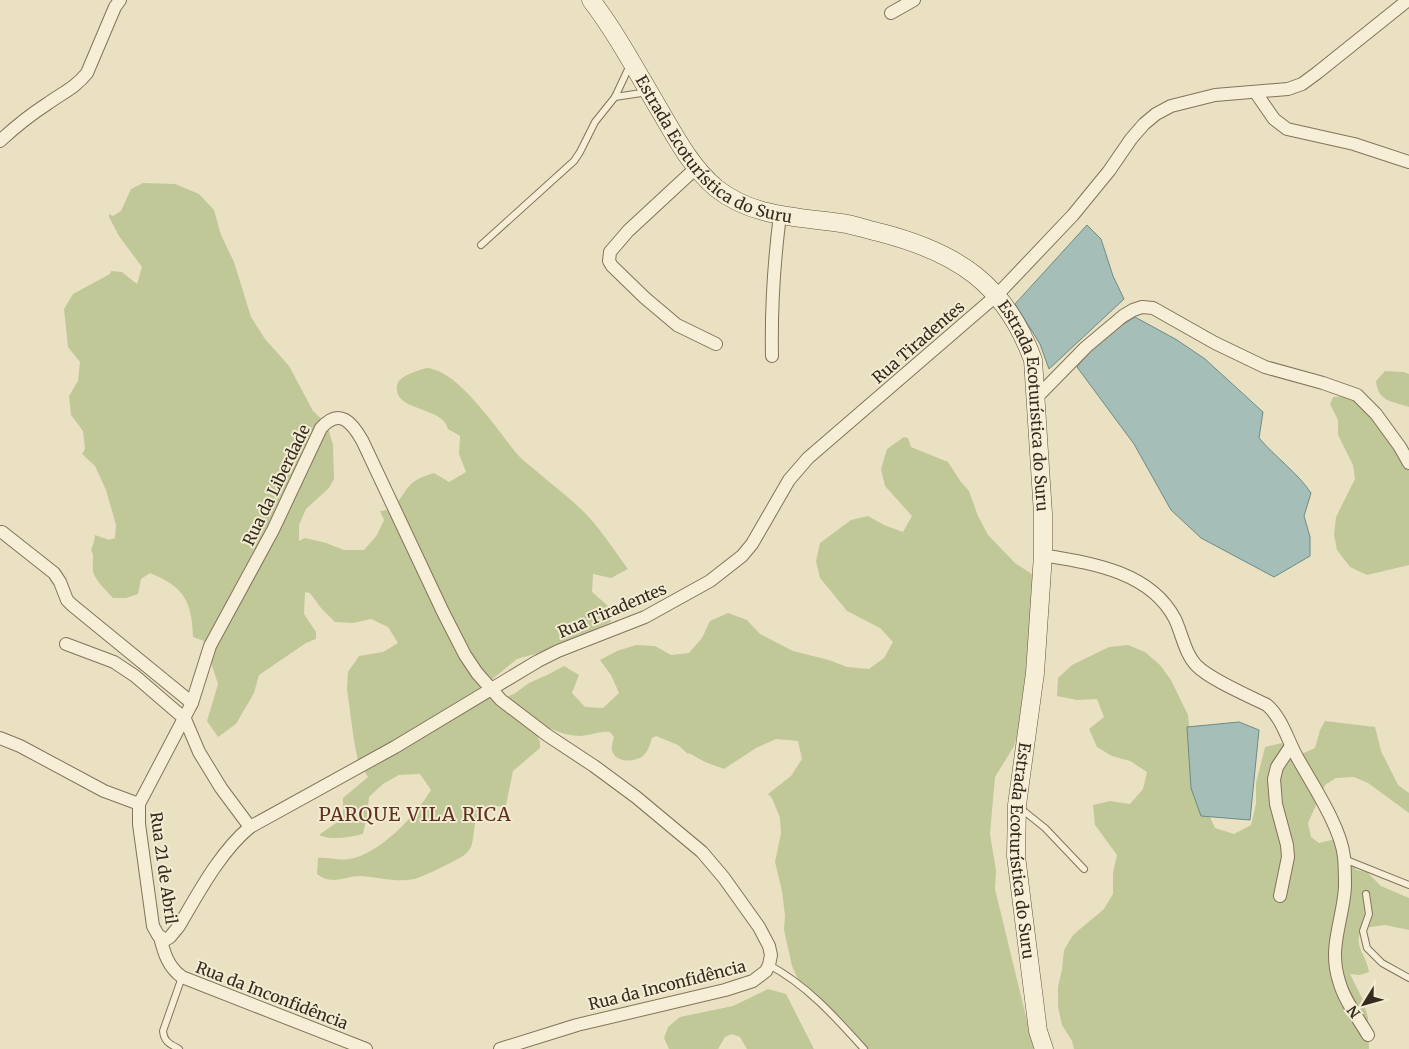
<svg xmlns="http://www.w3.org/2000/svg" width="1409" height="1049" viewBox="0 0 1409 1049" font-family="Merriweather,serif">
<rect width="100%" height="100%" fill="#eae1c3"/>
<!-- green -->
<g fill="#c0c898">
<path d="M143 183 175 184 199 194 214 210 221 235 234 262 251 317 265 339 289 366 313 411 327 424 333 445 334 479 329 488 306 509 299 525V541L305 538 326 543 344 550H364L377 535 384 520 380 511C400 510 402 489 415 481 421 477 428 475 434 473L449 482 466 472 459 454 460 436 448 429C443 406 393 412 397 386 398 378 407 375 414 372 418 371 424 368 428 368 460 372 498 431 517 454 522 460 529 465 534 469 550 483 566 495 581 509 599 526 613 549 628 569L611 578 593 574 592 592 607 605 611 622 556 648 517 659 484 686 495 701 514 694 529 683 547 675 564 666 579 675 572 693 585 707 603 708 619 693 611 675 600 660 617 651 636 645 655 646 671 655 689 653 702 638 710 621 728 613 747 620 760 634 793 651 829 660 847 667 869 669 884 658 893 642 880 628 847 611 820 578 816 561 820 543 851 520 868 516 884 525 903 532 912 516 885 486 881 469 887 449 904 437 908 438 911 447 948 462 961 482 969 491 978 516 988 535 1015 563 1032 574 1039 592 1020 727 1014 746 995 777 990 834 996 870 995 889 1030 1033 1042 1049H868L845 1022 828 1010 800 984 792 966 784 930 785 916 782 891 775 862 781 833 780 818 772 798 768 794 791 776 802 759 798 741 776 739 756 748 724 769 705 762 689 753 688 754 678 745 656 736 652 738C650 744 648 752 643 756 635 762 618 763 613 753 610 748 613 742 614 737L610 732C600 731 596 734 587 735 570 739 552 729 537 723L534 728 540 742V748L513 771 506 805C499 808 493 804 487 807 471 813 476 835 471 847 469 851 466 854 463 856 455 861 423 877 414 879 397 883 378 877 361 876 345 876 332 886 317 874L318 858C328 857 339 861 349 859 379 855 416 815 431 790L420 774 399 775 383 784 369 797 367 816 363 834C349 837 333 841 319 835L343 818V798L368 777 358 761 354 741 347 689 348 672 359 656 383 652 398 643 388 627 371 619 353 623 335 622 321 608 310 593 305 592 304 614 316 632V639L306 643 259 675 254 693 236 724 218 737 207 721 218 684 204 641 193 637C192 601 184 587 150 573L141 579 138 594 126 598H113C106 590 95 581 93 571 92 563 95 556 91 550L94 542 95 535 109 540 115 538 116 525 106 490 95 466 82 454 85 449 83 431 71 415 69 396 78 381 80 362 68 347 64 309 73 294 110 274 111 271 122 272 137 284 142 267 119 236 109 217V214L113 216 121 211 131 189Z"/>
<path d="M1385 371 1404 372 1409 374V407C1392 401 1378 402 1376 381Z"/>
<path d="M1346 396 1366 404 1409 455V565L1367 575 1350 567 1337 550 1334 535 1336 517 1355 479 1353 465 1338 435V420L1330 404 1333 397Z"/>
<path d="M1128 645 1145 652 1160 665 1171 680 1188 715 1190 734 1207 810 1215 828 1234 834 1251 825 1256 804V783L1265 747 1282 743 1297 756 1315 748 1320 730 1325 721 1375 727 1381 751 1398 785 1409 793V813L1368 783 1354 777 1336 778 1325 785 1308 823 1311 837 1319 843 1336 839 1347 849 1356 870 1367 872 1381 886 1409 898V930L1385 925 1363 928C1351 944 1367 955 1369 972L1360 975 1350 974 1362 998 1368 1017 1369 1049H1074L1072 1041 1062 1025 1058 1007V987L1062 969 1064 950 1073 935 1104 909 1113 894V873L1117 855 1095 825 1093 805 1110 801 1130 804 1143 789 1147 772 1130 761 1112 756 1097 747 1089 729 1104 717 1097 699 1077 700 1057 696 1058 678 1072 665 1109 647Z"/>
<path d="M768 989 786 994 814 1049H747L740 1037 732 1034 725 1037 718 1049H669L664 1038 668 1027 680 1017 733 1006Z"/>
</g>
<!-- water -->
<g fill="#a5beb8" stroke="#6d8b85">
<path d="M1087 225 1101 239 1113 276 1124 299 1049 369 1040 344 1015 304Z"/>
<path d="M1135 317 1177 340 1205 359 1263 412 1259 438C1275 457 1297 472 1311 493L1304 516 1310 537V556L1274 577 1201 538 1171 510 1134 444 1077 367 1101 338Z"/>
<path d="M1239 722 1259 730 1250 820 1201 816 1191 788 1187 727Z"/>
</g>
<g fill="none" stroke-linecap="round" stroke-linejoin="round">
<defs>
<g id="service">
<path d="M615 97 648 92"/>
<path d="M481 245 574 161 580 152 595 122 615 97 630 65"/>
<path d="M1020 808 1045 828 1084 869"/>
<path d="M1344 859 1409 885"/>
<path d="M1366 894 1369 914 1363 931 1367 948 1382 963 1409 978"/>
<path d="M769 965C807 985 836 1018 864 1049"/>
<path d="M179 1049C170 1044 164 1042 163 1031L182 977"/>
</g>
<g id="minor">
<path d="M891 13 914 0"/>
<path d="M1256 93 1274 119 1287 129 1354 144 1409 162"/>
<path d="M0 141C15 127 30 115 47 104 62 93 75 88 87 73L115 7 120 0"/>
<path d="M696 168 628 231 610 252 609 261 612 266 645 298 677 325 716 344"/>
<path d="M772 356C771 308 774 262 780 215"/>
<path d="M1036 398 1086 347 1123 316 1133 310 1142 307 1153 308 1215 343 1265 367 1323 383 1357 395 1376 414 1400 447 1409 463"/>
<path d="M2 532 54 573 60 582 67 600 72 605 192 703"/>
<path d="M1043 555C1090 563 1150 571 1175 619 1182 634 1185 654 1197 666 1211 680 1249 696 1267 705 1282 718 1288 741 1297 757 1312 784 1341 827 1344 857 1345 867 1345 877 1345 887 1343 921 1328 947 1339 981 1344 1000 1358 1018 1368 1035"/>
<path d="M66 644 114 662 135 676 185 719 199 752 221 788 250 827"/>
<path d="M0 738 20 746 104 791 139 804"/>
<path d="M1280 896 1288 857 1287 845 1276 804 1274 779 1277 767 1291 746"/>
<path d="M160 937C164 953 168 967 182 977L366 1049"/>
<path d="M500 1049 577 1025 725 990 753 981 766 971 769 965 771 955 769 946 759 927 724 878 702 852 636 797 594 766 547 735 501 700 477 673 465 655 443 612 362 440C352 423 340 407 321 428L273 530 210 646 192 703 139 804V824L153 926 158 935 165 940 170 937 179 926C199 892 220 852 250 827L395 747 538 661 558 651 645 617 710 581 742 556 752 544 789 480 808 458 997 295 1073 215 1109 171 1131 139 1144 124 1156 114 1171 106 1215 95 1288 89 1302 84 1317 73 1408 0"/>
</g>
<g id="secondary">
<path id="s1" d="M591 0C617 34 637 72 659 109 675 136 691 167 716 188 752 217 798 217 841 223 855 225 868 230 882 233 958 253 1005 284 1033 360L1043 514V555L1035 673 1017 805 1016 856 1038 1031 1044 1049"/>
</g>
</defs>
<!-- service casing -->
<use href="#service" stroke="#83735b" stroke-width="8"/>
<!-- minor casing -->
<use href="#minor" stroke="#83735b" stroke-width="14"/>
<!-- secondary casing -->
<use href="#secondary" stroke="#65543e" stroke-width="19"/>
<!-- service -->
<use href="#service" stroke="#f6eed6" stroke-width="6"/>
<!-- minor -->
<use href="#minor" stroke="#f6eed6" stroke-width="12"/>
<!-- secondary -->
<use href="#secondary" stroke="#f6eed6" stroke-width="18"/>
</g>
<g text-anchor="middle" stroke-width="4" stroke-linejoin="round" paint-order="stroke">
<!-- street labels -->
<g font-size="16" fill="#342a1e" stroke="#f3ebd2">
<text dy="6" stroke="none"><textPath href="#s1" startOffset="200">Estrada Ecoturística do Suru</textPath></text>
<text transform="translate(918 342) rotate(-41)" y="6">Rua Tiradentes</text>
<text dy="6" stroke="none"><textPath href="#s1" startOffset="650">Estrada Ecoturística do Suru</textPath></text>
<text transform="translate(276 485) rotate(-64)" y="6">Rua da Liberdade</text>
<text transform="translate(612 610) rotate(-23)" y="6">Rua Tiradentes</text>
<text dy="6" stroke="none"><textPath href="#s1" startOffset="1100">Estrada Ecoturística do Suru</textPath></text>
<text transform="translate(164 868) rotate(82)" y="6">Rua 21 de Abril</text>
<text transform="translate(667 985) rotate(-14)" y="6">Rua da Inconfidência</text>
<text transform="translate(272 995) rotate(21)" y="6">Rua da Inconfidência</text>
</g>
<!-- quarter labels -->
<g font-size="19" letter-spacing="1" fill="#5e3121" stroke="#f3ebd2">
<text x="415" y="821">PARQUE VILA RICA</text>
</g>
</g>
<!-- north arrow -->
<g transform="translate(1364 1004) rotate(233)" stroke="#f3ebd2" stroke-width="4" paint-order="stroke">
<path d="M0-4L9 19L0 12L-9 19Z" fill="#342a1e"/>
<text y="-8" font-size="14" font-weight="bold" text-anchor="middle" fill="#342a1e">N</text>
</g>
</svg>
